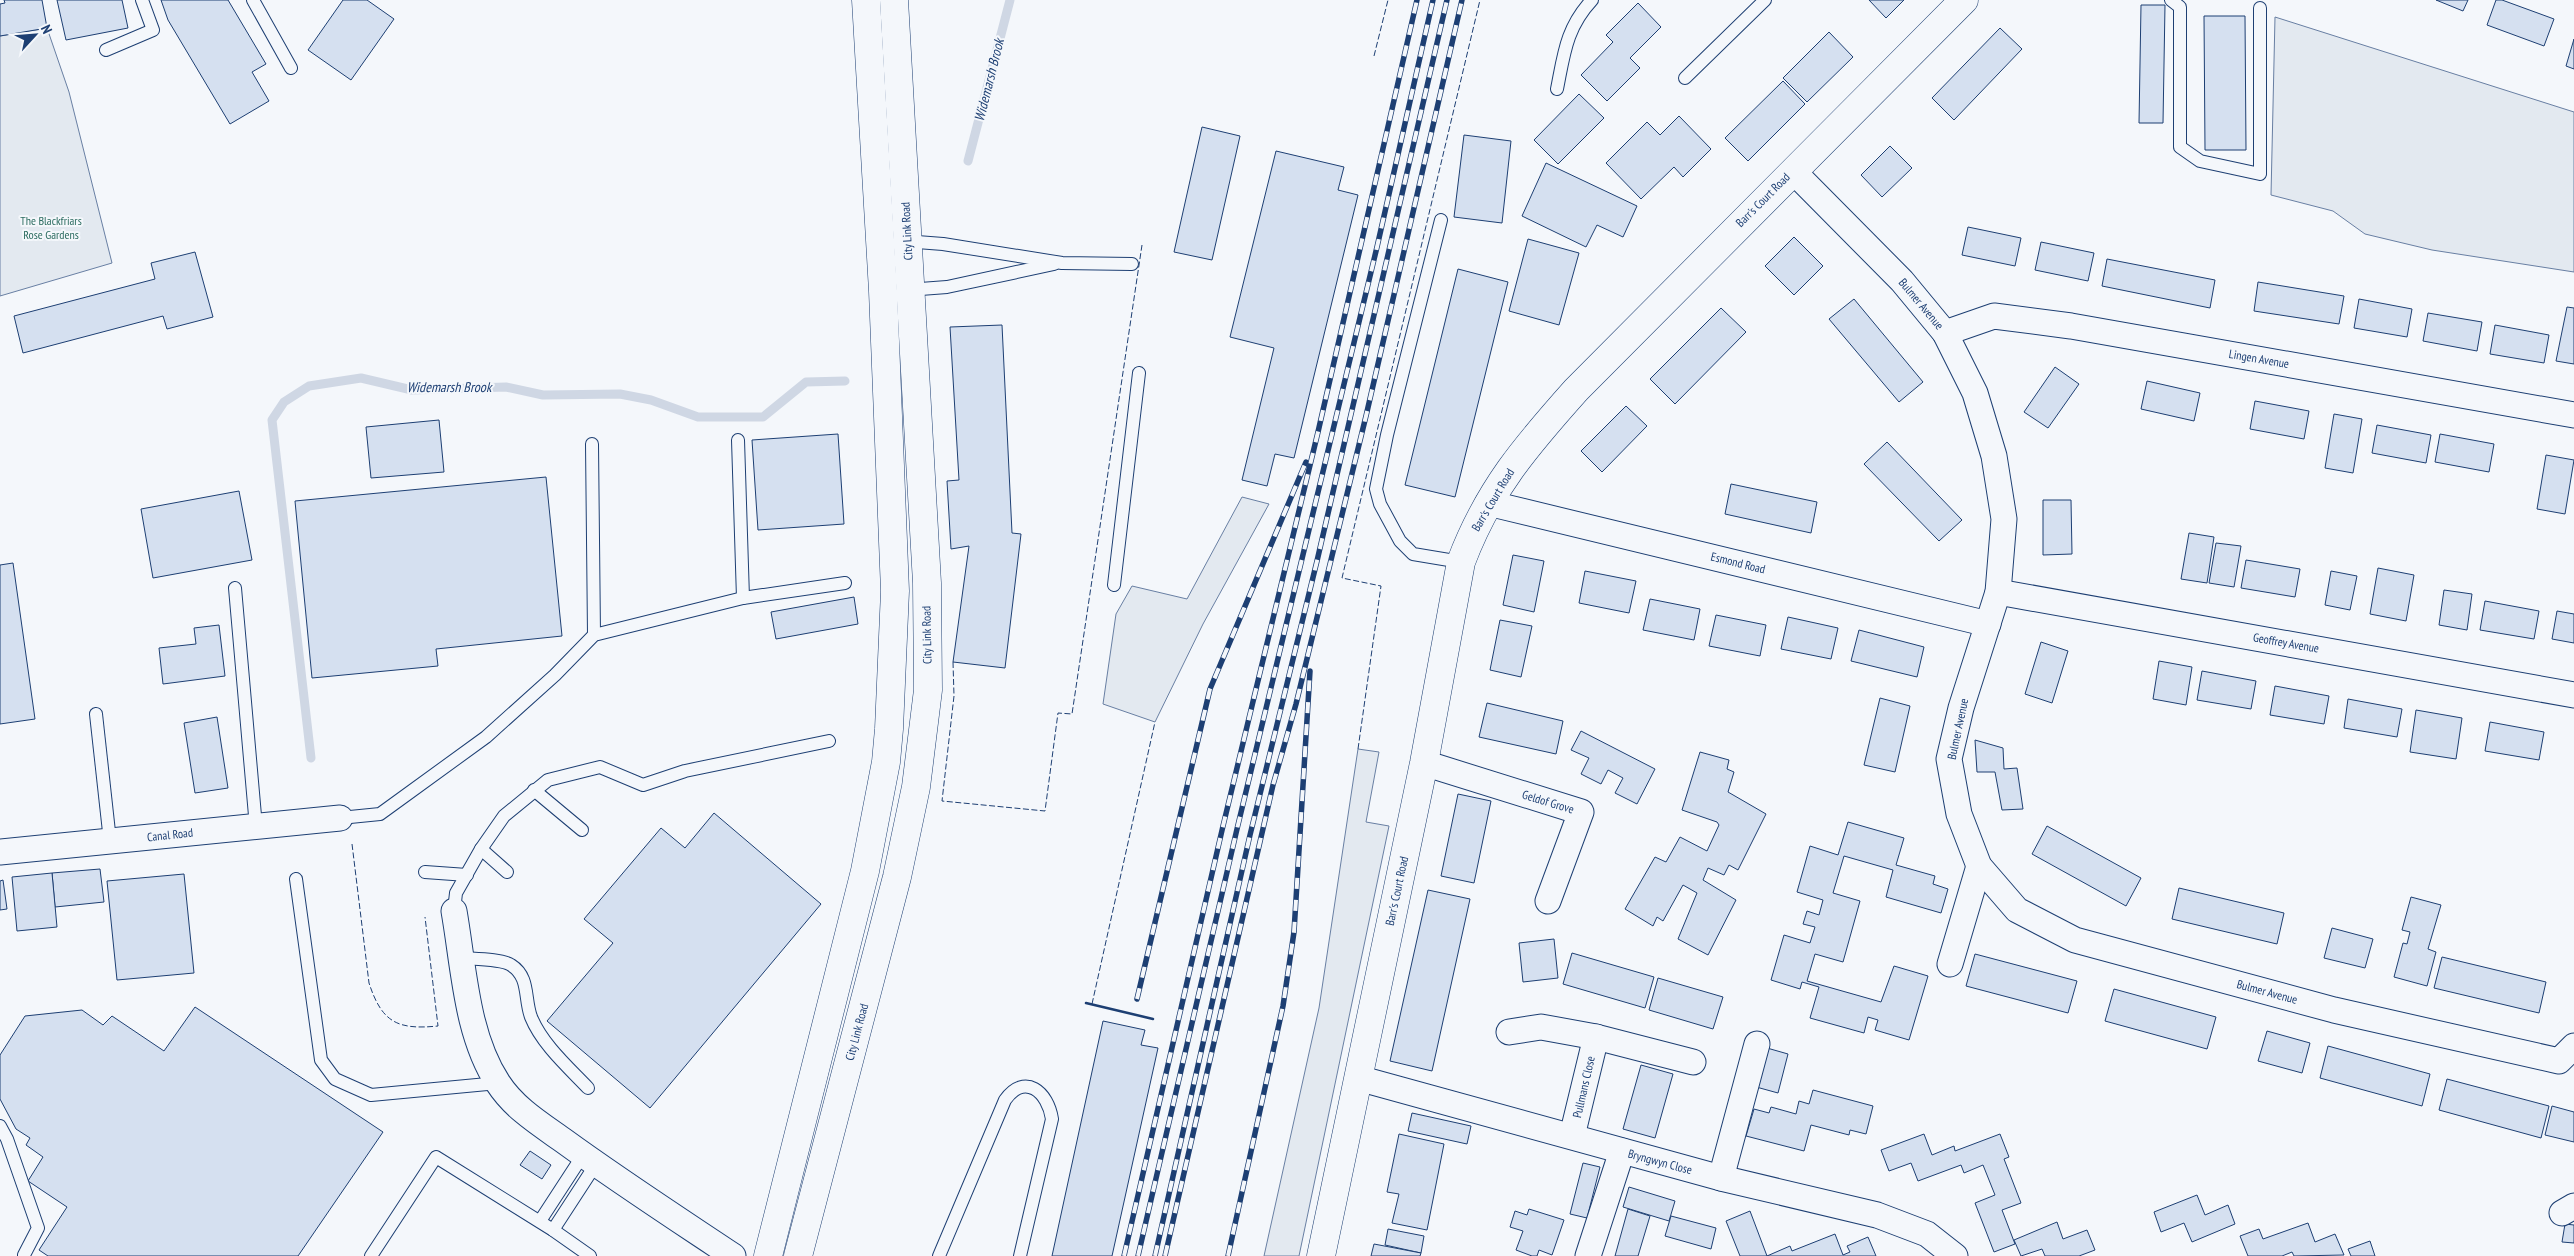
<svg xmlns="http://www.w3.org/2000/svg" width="2574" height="1256" viewBox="0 0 2574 1256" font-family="'PT Sans Narrow',sans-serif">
<rect width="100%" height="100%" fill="#f4f7fb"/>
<!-- green -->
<g fill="#e3e9f0" stroke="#687fa3">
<path d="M2275 17 2574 112V272L2432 250 2365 234 2333 211 2271 195Z"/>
<path d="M47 28 69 92 112 263 0 296V36Z"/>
<path d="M1242 497 1269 504 1203 624 1155 722 1103 704 1116 614 1132 586 1187 599Z"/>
<path d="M1358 749 1379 752 1366 822 1389 826 1299 1256H1264L1319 1008Z"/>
</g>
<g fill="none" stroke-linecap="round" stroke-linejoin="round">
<!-- stream -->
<g stroke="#cfd7e4" stroke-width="9">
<path d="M968 161 1010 0"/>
<path d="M311 758 272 420 284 402 309 386 361 378 412 390 506 387 543 395 620 394 651 400 698 417H763L806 382 845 381"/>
</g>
</g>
<!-- building -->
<g fill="#d5e0f0" stroke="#1d3f73">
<path d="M4 0H42L47 28 0 36V4L5 3Z"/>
<path d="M57 0H122L128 28 66 40Z"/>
<path d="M161 0H228L266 64 252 72 269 101 230 124 168 20Z"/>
<path d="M343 0H367L394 19 351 80 308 50Z"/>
<path d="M1869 0H1904L1886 18Z"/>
<path d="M2436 0H2468L2463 11Z"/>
<path d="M2496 0H2502L2554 19 2544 46 2487 25Z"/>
<path d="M1638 3 1661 27 1630 58 1640 68 1607 101 1581 75 1613 42 1606 35Z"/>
<path d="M2141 5H2165L2163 123H2139Z"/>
<path d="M2204 16H2245L2246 150H2205Z"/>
<path d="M2000 28 2022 49 1954 120 1932 98Z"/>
<path d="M1829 32 1853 57 1807 102 1783 78Z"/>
<path d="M2574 39V69L2566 66Z"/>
<path d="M1783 81 1805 104 1748 161 1725 138Z"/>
<path d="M1579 94 1604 118 1558 164 1534 140Z"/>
<path d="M1679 116 1711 149 1683 177 1674 167 1641 199 1606 163 1647 122 1660 135Z"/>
<path d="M1202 127 1240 136 1212 260 1174 252Z"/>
<path d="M1464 135 1511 141 1502 223 1454 217Z"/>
<path d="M1890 146 1912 168 1882 197 1861 175Z"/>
<path d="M1276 151 1344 167 1338 190 1358 195 1294 458 1275 454 1267 486 1242 480 1274 348 1230 337Z"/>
<path d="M1546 163 1637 206 1623 237 1597 225 1586 247 1522 216Z"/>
<path d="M1968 227 2021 238 2015 266 1962 255Z"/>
<path d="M1794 237 1823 266 1794 295 1765 266Z"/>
<path d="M1528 239 1579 253 1559 325 1509 311Z"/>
<path d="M2041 242 2094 253 2088 281 2035 270Z"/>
<path d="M195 252 213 317 167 329 163 316 23 353 14 316 155 279 151 263Z"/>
<path d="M2107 259 2215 280 2210 308 2102 286Z"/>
<path d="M1458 269 1508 282 1455 497 1405 485Z"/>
<path d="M2258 282 2344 296 2339 324 2254 311Z"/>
<path d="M1854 299 1923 382 1899 402 1829 319Z"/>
<path d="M2359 299 2412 309 2407 337 2354 328Z"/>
<path d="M2567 307 2574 308V364L2556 361Z"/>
<path d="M1721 308 1746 332 1675 404 1650 379Z"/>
<path d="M2428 313 2482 322 2477 351 2423 341Z"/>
<path d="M1002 325 1012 533 1021 534 1005 668 953 662 969 546 951 549 947 481 959 480 950 327Z"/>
<path d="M2495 325 2549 335 2544 363 2490 354Z"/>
<path d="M2055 367 2079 384 2048 428 2024 412Z"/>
<path d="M2147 381 2200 393 2194 421 2141 409Z"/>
<path d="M2255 401 2309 411 2304 439 2250 429Z"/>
<path d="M1626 406 1647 426 1602 472 1581 451Z"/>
<path d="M2334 414 2362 419 2353 473 2325 468Z"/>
<path d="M439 420 444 472 371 478 366 427Z"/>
<path d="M2377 425 2431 435 2426 463 2372 453Z"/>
<path d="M838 434 844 524 758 530 752 440Z"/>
<path d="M2440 434 2494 444 2489 472 2435 462Z"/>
<path d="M1887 442 1962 520 1939 541 1864 464Z"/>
<path d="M2546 455 2574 460 2565 514 2537 509Z"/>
<path d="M546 477 562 636 436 649 438 666 312 678 295 501Z"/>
<path d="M1731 484 1817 502 1811 533 1725 514Z"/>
<path d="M239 491 252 560 153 578 141 509Z"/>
<path d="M2043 500H2071L2072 554 2043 555Z"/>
<path d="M2189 533 2214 537 2207 583 2181 579Z"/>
<path d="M2216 543 2241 546 2234 587 2209 583Z"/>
<path d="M1513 555 1544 561 1534 612 1503 605Z"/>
<path d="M2246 560 2300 569 2295 597 2241 588Z"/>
<path d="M13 563 35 719 0 724V565Z"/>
<path d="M2378 568 2414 575 2406 621 2370 614Z"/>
<path d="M1585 571 1636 581 1629 613 1579 603Z"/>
<path d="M2331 571 2357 576 2350 610 2325 605Z"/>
<path d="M2444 590 2472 594 2467 630 2439 625Z"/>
<path d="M854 597 858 624 776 639 771 612Z"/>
<path d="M1650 599 1700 609 1694 640 1643 630Z"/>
<path d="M2485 601 2539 611 2534 639 2480 630Z"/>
<path d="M2557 611 2574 614V643L2552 639Z"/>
<path d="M1716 615 1766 625 1760 656 1709 646Z"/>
<path d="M1788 617 1838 628 1831 659 1781 649Z"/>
<path d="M1500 620 1532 626 1521 677 1490 670Z"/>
<path d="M219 625 225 676 163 684 159 648 196 644 194 628Z"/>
<path d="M1859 630 1924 647 1917 677 1851 661Z"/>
<path d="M2041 642 2068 651 2052 703 2025 694Z"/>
<path d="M2159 661 2192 667 2186 705 2153 699Z"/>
<path d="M2202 671 2256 681 2251 709 2197 700Z"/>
<path d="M2275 686 2329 696 2324 724 2270 715Z"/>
<path d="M1880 698 1910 706 1895 772 1864 765Z"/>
<path d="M2348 699 2402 709 2397 737 2344 728Z"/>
<path d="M1487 703 1563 721 1556 754 1479 737Z"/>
<path d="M2416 710 2462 718 2456 759 2410 752Z"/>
<path d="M217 717 228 788 195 793 184 723Z"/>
<path d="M2490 722 2544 732 2539 760 2485 751Z"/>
<path d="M1581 731 1655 769 1637 804 1615 793 1623 778 1608 770 1601 784 1581 774 1589 758 1571 750Z"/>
<path d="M1975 740 2003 748 2004 769 2017 768 2023 809 2002 810 1995 772H1977Z"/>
<path d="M1700 752 1729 760 1727 769 1734 772 1728 792 1766 814 1738 870 1729 865 1724 875 1708 868 1703 880 1736 900 1708 955 1678 939 1697 893 1683 885 1663 921 1657 917 1653 926 1625 909 1655 857 1666 862 1680 837 1707 851 1719 825 1717 822 1682 810Z"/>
<path d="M1458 794 1491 801 1474 883 1441 876Z"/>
<path d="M714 813 821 904 650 1108 547 1021 613 943 584 919 661 828 685 848Z"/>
<path d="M1848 822 1904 838 1896 865 1935 876 1933 884 1948 889 1941 913 1886 897 1893 870 1844 856 1833 893 1860 901 1843 962 1815 954 1807 981 1881 1002 1894 966 1928 976 1909 1040 1875 1030 1878 1020 1868 1017 1864 1033 1810 1018 1819 987 1802 982 1800 989 1771 980 1784 935 1810 943 1815 927 1803 924 1807 911 1819 915 1823 900 1797 892 1810 846 1838 855Z"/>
<path d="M2047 826 2141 878 2126 906 2032 854Z"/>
<path d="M100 869 104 902 55 907 52 873Z"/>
<path d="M52 873 57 927 17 931 12 877Z"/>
<path d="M184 874 194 973 117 980 107 881Z"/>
<path d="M3 880 7 909 0 910V881Z"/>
<path d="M2179 888 2284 913 2277 944 2172 919Z"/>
<path d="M1428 890 1470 899 1432 1071 1390 1061Z"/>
<path d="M2411 897 2441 905 2428 949 2436 952 2427 986 2394 977 2403 943 2407 944 2410 932 2402 930Z"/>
<path d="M2332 928 2373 939 2365 968 2324 958Z"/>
<path d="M1554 939 1558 978 1523 982 1519 943Z"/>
<path d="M1572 953 1654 977 1645 1008 1563 984Z"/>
<path d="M1975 954 2077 981 2068 1013 1966 986Z"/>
<path d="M2442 957 2546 982 2539 1013 2434 988Z"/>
<path d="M1658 978 1723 997 1713 1029 1649 1010Z"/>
<path d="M2114 989 2216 1017 2207 1049 2105 1021Z"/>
<path d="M195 1007 383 1132 298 1256H48L39 1250 67 1207 28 1181 43 1157 26 1145 30 1138 16 1129 0 1099V1055L25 1016 82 1010 103 1025 112 1016 164 1051Z"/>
<path d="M1103 1021 1145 1030 1141 1045 1158 1048 1112 1256H1052Z"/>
<path d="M2267 1031 2310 1043 2302 1073 2258 1061Z"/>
<path d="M1760 1046 1788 1054 1778 1093 1749 1085Z"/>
<path d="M2328 1046 2430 1074 2422 1106 2320 1078Z"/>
<path d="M1641 1065 1673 1074 1655 1138 1623 1129Z"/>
<path d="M2447 1079 2549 1106 2541 1138 2439 1110Z"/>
<path d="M1813 1090 1873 1106 1866 1134 1850 1130 1849 1135 1811 1125 1804 1151 1746 1136 1754 1109 1769 1113 1771 1107 1796 1114 1799 1101 1809 1104Z"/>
<path d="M2552 1106 2574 1112V1142L2545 1135Z"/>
<path d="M1412 1113 1471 1126 1467 1144 1408 1131Z"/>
<path d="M1399 1134 1444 1144 1427 1230 1392 1223 1399 1194 1387 1192Z"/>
<path d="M1924 1134 1932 1155 1954 1146 1955 1151 2000 1134 2009 1157 2004 1159 2021 1203 2002 1210 2015 1244 1994 1252 1975 1203 1995 1195 1983 1165 1964 1173 1961 1165 1918 1181 1911 1163 1889 1171 1881 1150Z"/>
<path d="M530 1151 551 1165 542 1179 520 1165Z"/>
<path d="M1583 1163 1600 1167 1587 1218 1570 1214Z"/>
<path d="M1629 1187 1675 1201 1669 1221 1623 1207Z"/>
<path d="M2197 1195 2205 1215 2228 1205 2235 1224 2192 1242 2184 1223 2161 1232 2154 1212Z"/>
<path d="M1529 1209 1564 1220 1552 1255 1539 1250 1537 1256H1532L1516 1250 1523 1231 1510 1227 1515 1211 1527 1215Z"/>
<path d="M1628 1209 1650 1216 1638 1256H1615Z"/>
<path d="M1750 1211 1767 1256 1790 1246 1792 1251 1835 1234 1843 1255 1850 1252 1847 1246 1868 1237 1876 1256H1740L1726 1221Z"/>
<path d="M1671 1216 1716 1228 1711 1249 1665 1236Z"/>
<path d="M2057 1222 2063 1239 2087 1230 2095 1250 2079 1256H2045L2042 1249 2021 1256 2014 1240Z"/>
<path d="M2308 1223 2315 1242 2335 1234 2344 1255 2294 1256 2292 1252 2282 1256H2248L2240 1236 2259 1229 2263 1239Z"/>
<path d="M2565 1224 2574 1225V1243L2562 1242Z"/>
<path d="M1388 1229 1424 1236 1421 1253 1385 1245Z"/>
<path d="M2370 1241 2375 1256H2351L2348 1249Z"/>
<path d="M1374 1244 1421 1253 1420 1256H1371Z"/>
</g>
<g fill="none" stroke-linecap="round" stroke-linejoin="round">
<defs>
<g id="lane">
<path d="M253 0 291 68"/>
<path d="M2171 0 2180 7V147L2200 161 2260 174V8"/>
<path d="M106 50 153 30 142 0"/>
<path d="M1685 78 1765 0"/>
<path d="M1557 89C1564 54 1566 28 1592 0"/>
<path d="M1441 220 1387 435 1376 489 1380 504 1400 541 1413 554 1461 562"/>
<path d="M904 241 943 244 1062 263 1132 264"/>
<path d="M907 290 947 287 1054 264"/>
<path d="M738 440 743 598"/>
<path d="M592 444 594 635"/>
<path d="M1114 585 1139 373"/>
<path d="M235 588 256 827"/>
<path d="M96 714 110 841"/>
<path d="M534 790 582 830"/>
<path d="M340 818 380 814 486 737 555 675 594 635 743 598 845 583"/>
<path d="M481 849 507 872"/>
<path d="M425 872 467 875"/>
<path d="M296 879 321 1060 335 1079 371 1095 498 1083"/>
<path d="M454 911 456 893 481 849 504 816 548 780 600 767 643 785 685 771 829 741"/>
<path d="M462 958C473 959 502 959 511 965 530 977 524 998 531 1017 542 1044 568 1067 588 1088"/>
<path d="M0 1126 7 1139 38 1228 24 1255"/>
<path d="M540 1221 583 1155"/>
<path d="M553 1230 596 1164"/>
<path d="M371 1256 436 1157 553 1230 590 1256"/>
<path d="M939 1256 1005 1100C1025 1072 1048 1092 1052 1119L1020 1256"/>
</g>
<g id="street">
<path d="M1793 171 1902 281 1945 333 1975 393 1994 456 2004 519 1998 592 1961 708 1949 759 1959 814 1979 866 2017 910 2075 940 2334 1010 2559 1061 2574 1046"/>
<path d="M1945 333 1994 316 2071 326 2574 415"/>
<path d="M1488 503 1988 624"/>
<path d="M1998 592 2574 695"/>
<path d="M1424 763 1581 812 1548 901"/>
<path d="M0 852 340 818"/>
<path d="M454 911C464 968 466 1034 498 1083 514 1108 540 1124 564 1141 619 1181 676 1218 733 1256"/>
<path d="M1950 964 1979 866"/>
<path d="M1509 1032 1541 1027 1596 1037 1693 1062"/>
<path d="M1358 1078 1721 1178 1877 1215 1927 1234 1955 1256"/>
<path d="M1572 1136 1596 1037"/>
<path d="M1721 1178 1757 1044"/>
<path d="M2562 1213 2574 1206"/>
<path d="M1588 1256 1622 1151"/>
</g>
<path id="secondary" d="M1321 1256 1424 763 1461 562C1488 490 1526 446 1576 390L1964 0"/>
<g id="highway">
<path d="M768 1256 865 871 886 762 889 729 895 591 883 291 866 0"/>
<path d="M798 1256 897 877 916 787 928 690 927 583 894 0"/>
</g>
</defs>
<!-- lane casing -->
<use href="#lane" stroke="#1d3f73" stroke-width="14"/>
<!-- street casing -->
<use href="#street" stroke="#1d3f73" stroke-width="27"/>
<!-- secondary casing -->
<use href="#secondary" stroke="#1d3f73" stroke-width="29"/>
<!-- highway casing -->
<use href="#highway" stroke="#1d3f73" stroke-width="29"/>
<!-- lane -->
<use href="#lane" stroke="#f4f7fb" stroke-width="12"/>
<!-- street -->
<use href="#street" stroke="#f4f7fb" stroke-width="25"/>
<!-- secondary -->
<use href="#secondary" stroke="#f4f7fb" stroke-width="28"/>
<!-- highway -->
<use href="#highway" stroke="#f4f7fb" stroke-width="28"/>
<defs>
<g id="rail">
<path d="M1137 999 1210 689 1306 462"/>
<path d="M1124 1256 1223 826 1318 432 1417 0"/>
<path d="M1138 1256 1237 829 1377 247 1433 0"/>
<path d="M1155 1256 1250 835 1317 561 1447 0"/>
<path d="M1165 1256 1273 785 1296 704 1366 416 1462 0"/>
<path d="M1228 1256 1283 1006 1294 932 1310 671"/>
</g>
</defs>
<!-- rail casing -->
<use href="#rail" stroke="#1d3f73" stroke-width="5.5"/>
<!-- rail -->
<use href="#rail" stroke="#f4f7fb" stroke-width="4" stroke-dasharray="11" stroke-linecap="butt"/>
<!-- fence -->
<g stroke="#1d3f73" stroke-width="1" stroke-dasharray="6 2.5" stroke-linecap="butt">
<path d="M1374 56 1388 0"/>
<path d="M953 662 954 696 942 801 1045 811 1058 713 1072 714 1142 245"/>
<path d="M1358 749 1381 586 1342 578 1480 0"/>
<path d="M352 844 369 983C382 1023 398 1030 438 1026L425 917"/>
<path d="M1092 1004 1155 722"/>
</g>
<!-- wall -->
<path stroke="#1d3f73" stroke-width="2.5" d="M1086 1003 1153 1019"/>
</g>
<g text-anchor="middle" stroke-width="4" stroke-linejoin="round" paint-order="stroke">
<!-- street labels -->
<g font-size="12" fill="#1d3f73" stroke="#f4f7fb">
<text transform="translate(1763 200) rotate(-45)" y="4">Barr's Court Road</text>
<text transform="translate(907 231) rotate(-93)" y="4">City Link Road</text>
<text transform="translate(1921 304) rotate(50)" y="4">Bulmer Avenue</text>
<text transform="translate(2259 359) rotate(10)" y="4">Lingen Avenue</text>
<text transform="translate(1493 500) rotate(-59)" y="4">Barr's Court Road</text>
<text transform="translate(1738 563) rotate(14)" y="4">Esmond Road</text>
<text transform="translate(927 635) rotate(-91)" y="4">City Link Road</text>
<text transform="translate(2286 643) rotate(10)" y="4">Geoffrey Avenue</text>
<text transform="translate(1958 729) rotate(-78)" y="4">Bulmer Avenue</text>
<text transform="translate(1548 802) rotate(17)" y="4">Geldof Grove</text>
<text transform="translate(170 835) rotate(-6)" y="4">Canal Road</text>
<text transform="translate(1397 891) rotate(-78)" y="4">Barr's Court Road</text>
<text transform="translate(2267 992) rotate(15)" y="4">Bulmer Avenue</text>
<text transform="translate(857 1032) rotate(-75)" y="4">City Link Road</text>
<text transform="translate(1584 1087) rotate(-77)" y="4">Pullmans Close</text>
<text transform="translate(1660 1162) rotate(15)" y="4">Bryngwyn Close</text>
</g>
<!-- park labels -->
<g font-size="12" fill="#2c6c60" stroke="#f4f7fb">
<text x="51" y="225">The Blackfriars<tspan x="51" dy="14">Rose Gardens</tspan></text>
</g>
<!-- water labels -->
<g font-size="14" font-style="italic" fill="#1d3f73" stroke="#f4f7fb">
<text transform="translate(989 80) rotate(-76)" y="5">Widemarsh Brook</text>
<text x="449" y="392">Widemarsh Brook</text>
</g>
</g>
<!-- north arrow -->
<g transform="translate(35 35) rotate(64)" stroke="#f4f7fb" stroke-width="4" paint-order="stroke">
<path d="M0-4L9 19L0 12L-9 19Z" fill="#1d3f73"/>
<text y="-8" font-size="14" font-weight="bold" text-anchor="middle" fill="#1d3f73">N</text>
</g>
</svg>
